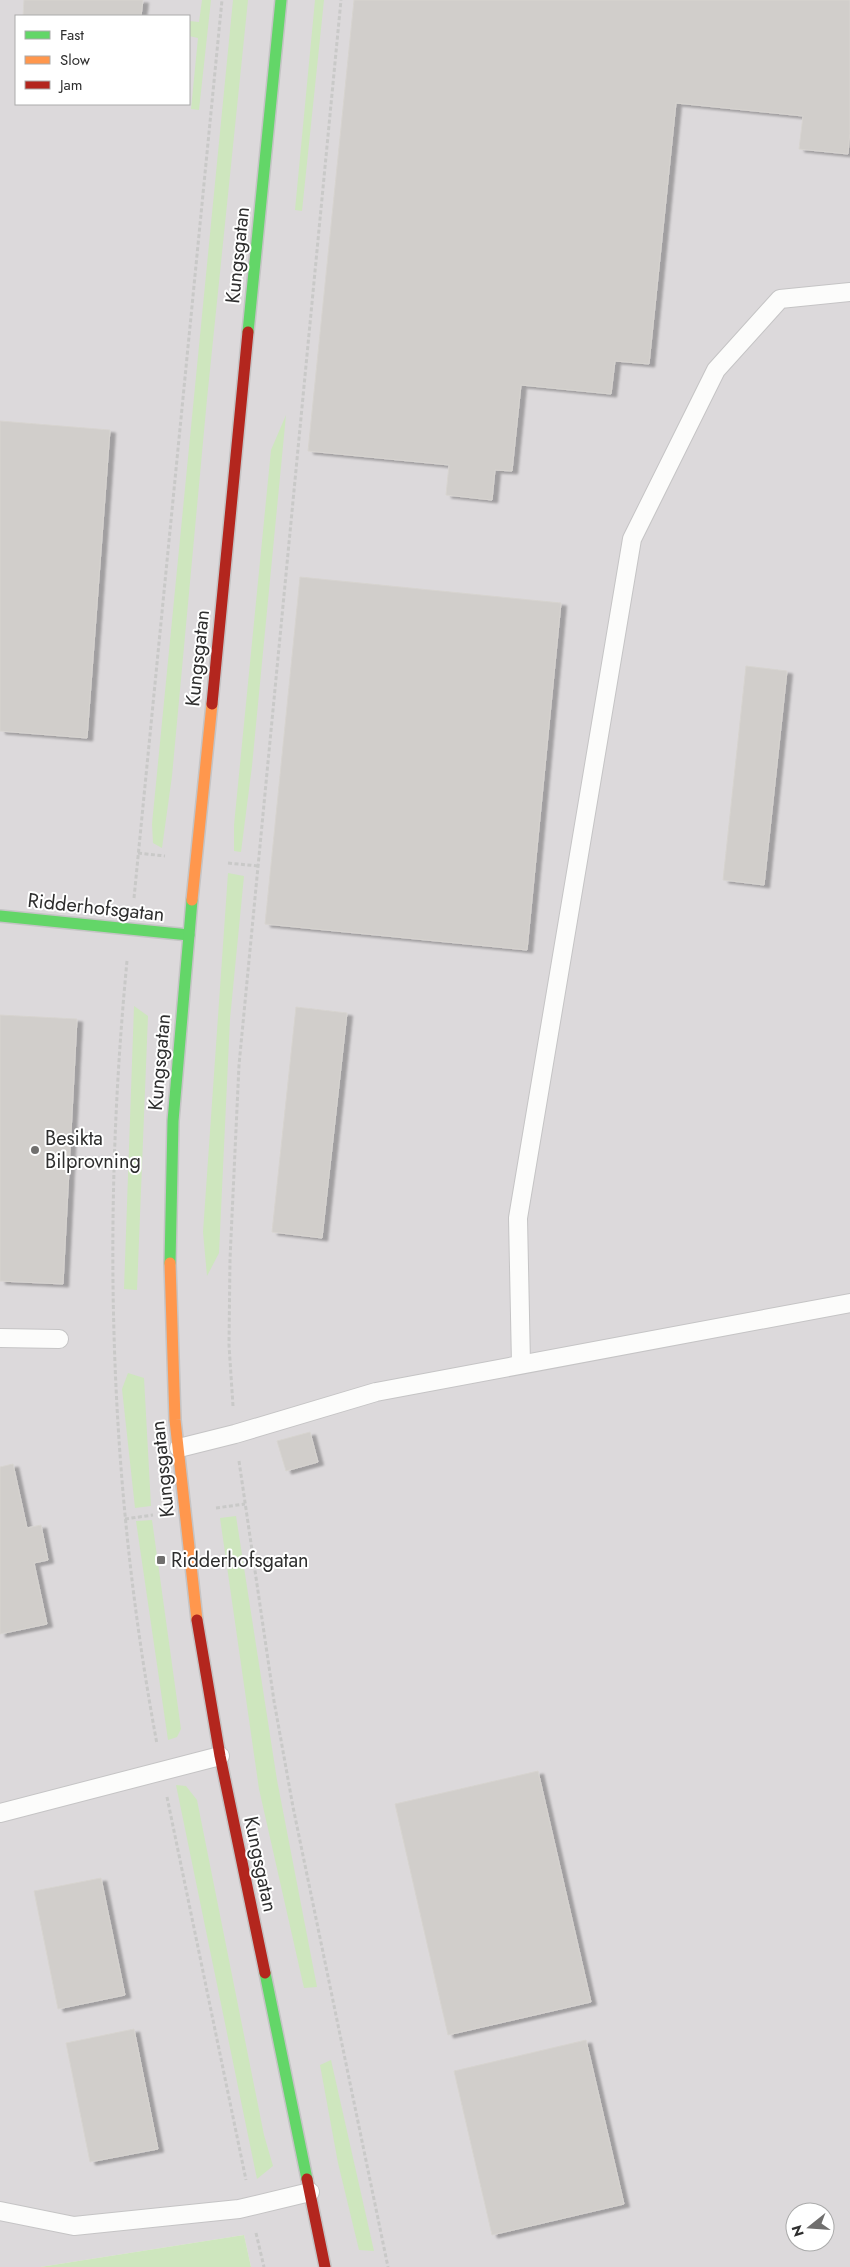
<svg xmlns="http://www.w3.org/2000/svg" width="850" height="2267" viewBox="0 0 850 2267" font-family="Jost,sans-serif">
<defs>
<filter id="shadow"><feDropShadow dx="5.5" dy="3" stdDeviation="1" flood-color="#0004"/></filter>
</defs>
<rect width="100%" height="100%" fill="#ece8e4"/>
<!-- industrial -->
<path fill="#dcd9db" fill-rule="evenodd" d="M0 0H850V2267H251L244 2235 40 2267H0ZM16 16H189V104H16ZM795 2212H825V2242H795Z"/>
<!-- green -->
<g fill="#cee6be">
<path d="M202 0H211L199 110 191 109 198 38 189 36V21L199 22Z"/>
<path d="M233 0H248L207 399 172 776 162 848 153 843 152 824Z"/>
<path d="M315 0H324L302 211 295 210Z"/>
<path d="M286 415 252 766 241 852 234 851V825L271 450Z"/>
<path d="M228 873 244 876 230 1019 219 1253 207 1276 203 1232Z"/>
<path d="M134 1006 148 1016 137 1290 124 1289Z"/>
<path d="M128 1373 144 1378 151 1506 135 1508 122 1389Z"/>
<path d="M236 1516 277 1780 317 1987 304 1988 259 1789 220 1518Z"/>
<path d="M152 1520 181 1729 177 1737 168 1740 136 1521Z"/>
<path d="M176 1785 186 1786 197 1800 264 2135 273 2166 257 2179Z"/>
<path d="M331 2060 374 2251 359 2250 338 2163 320 2065Z"/>
<path d="M244 2235 251 2267H40Z"/>
</g>
<!-- building -->
<g fill="#d1cecb" stroke="#d7d4d0" filter="url(#shadow)">
<path d="M24 0H143L141 16H23Z"/>
<path d="M354 0H850V131L848 154 799 149 803 116 676 103 649 364 615 361 611 394 521 385 512 471 495 470 492 500 446 495 449 465 308 451Z"/>
<path d="M0 421 110 430 87 738 0 731Z"/>
<path d="M300 577 561 603 527 950 265 924Z"/>
<path d="M746 666 787 671 764 885 723 880Z"/>
<path d="M296 1007 347 1013 322 1238 272 1232Z"/>
<path d="M0 1015 77 1019 63 1284 0 1281Z"/>
<path d="M310 1432 318 1462 286 1471 277 1441Z"/>
<path d="M13 1464 27 1528 41 1525 48 1560 34 1563 47 1624 0 1634V1467Z"/>
<path d="M538 1771 591 2002 448 2035 395 1804Z"/>
<path d="M101 1878 125 1995 58 2009 34 1891Z"/>
<path d="M134 2029 158 2149 90 2162 66 2043Z"/>
<path d="M586 2040 624 2204 492 2235 454 2071Z"/>
</g>
<g fill="none" stroke-linecap="round" stroke-linejoin="round">
<defs>
<g id="lane">
<path d="M0 1338 59 1339"/>
<path d="M521 1364 518 1218 632 539 716 370 780 299 850 292"/>
<path d="M179 1448 235 1434 376 1392 850 1303"/>
<path d="M0 1813 220 1756"/>
<path d="M0 2211 74 2226 239 2209 310 2192"/>
</g>
<g id="fast">
<path d="M248 332 281 0"/>
<path d="M0 916 189 935"/>
<path d="M170 1263 173 1121 192 900"/>
<path d="M265 1973 307 2179"/>
</g>
<g id="slow">
<path d="M192 900 212 704"/>
<path d="M170 1263 175 1420 197 1620"/>
</g>
<g id="jam">
<path d="M212 704 248 332"/>
<path d="M197 1620 220 1756 265 1973"/>
<path d="M307 2179 325 2267"/>
</g>
</defs>
<!-- lane casing -->
<use href="#lane" stroke="#c5c4c5" stroke-width="20"/>
<!-- fast casing -->
<use href="#fast" stroke="#c5c4c5" stroke-width="14"/>
<!-- slow casing -->
<use href="#slow" stroke="#c5c4c5" stroke-width="14"/>
<!-- jam casing -->
<use href="#jam" stroke="#c5c4c5" stroke-width="14"/>
<!-- path -->
<g stroke="#c9c9c8" stroke-width="3" stroke-dasharray="4 2.5" stroke-linecap="butt">
<path d="M138 853 165 856"/>
<path d="M228 863 258 866"/>
<path d="M134 898 222 0"/>
<path d="M127 961C102 1222 109 1486 157 1744"/>
<path d="M233 1406 229 1345 230 1259 239 1065 341 0"/>
<path d="M239 1461 274 1701 293 1807 388 2267"/>
<path d="M216 1508 245 1504"/>
<path d="M125 1519 153 1515"/>
<path d="M167 1797 246 2180"/>
<path d="M256 2233 264 2267"/>
</g>
<!-- lane -->
<use href="#lane" stroke="#fcfcfb" stroke-width="18"/>
<!-- fast -->
<use href="#fast" stroke="#63d668" stroke-width="11"/>
<!-- slow -->
<use href="#slow" stroke="#ff974d" stroke-width="11"/>
<!-- jam -->
<use href="#jam" stroke="#b3261e" stroke-width="11"/>
</g>
<!-- markers -->
<g fill="#706f6e" stroke="#fff" stroke-width="2">
<circle cx="35" cy="1150" r="5"/>
<rect x="156" y="1555" width="10" height="10" rx="2.5"/>
</g>
<g text-anchor="middle" stroke-width="4" stroke-linejoin="round" paint-order="stroke">
<!-- street labels -->
<g font-size="20" fill="#2e2e2e" stroke="#fff">
<text transform="translate(237 255) rotate(-84)" y="7">Kungsgatan</text>
<text transform="translate(197 658) rotate(-84)" y="7">Kungsgatan</text>
<text transform="translate(96 907) rotate(6)" y="7">Ridderhofsgatan</text>
<text transform="translate(159 1062) rotate(-85)" y="7">Kungsgatan</text>
<text transform="translate(162 1469) rotate(-96)" y="7">Kungsgatan</text>
<text transform="translate(261 1864) rotate(78)" y="7">Kungsgatan</text>
</g>
<!-- poi labels -->
<g font-size="20" fill="#2e2e2e" stroke="#fff" text-anchor="start">
<text x="45" y="1145">Besikta<tspan x="45" dy="23">Bilprovning</tspan></text>
<text x="171" y="1567">Ridderhofsgatan</text>
</g>
</g>
<!-- legend -->
<rect x="15" y="15" width="175" height="90" fill="#ffffff" stroke="#ababab"/>
<rect x="25" y="31" width="25" height="8" fill="#63d668" stroke="#ababab"/>
<text x="60" y="40" font-size="15" fill="#2e2e2e">Fast</text>
<rect x="25" y="56" width="25" height="8" fill="#ff974d" stroke="#ababab"/>
<text x="60" y="65" font-size="15" fill="#2e2e2e">Slow</text>
<rect x="25" y="81" width="25" height="8" fill="#b3261e" stroke="#ababab"/>
<text x="60" y="90" font-size="15" fill="#2e2e2e">Jam</text>
<!-- north arrow -->
<g transform="translate(810 2227) rotate(253)"><circle r="24" fill="#ffffff" stroke="#ababab"/>
<path d="M0-4L9 19L0 12L-9 19Z" fill="#706f6e"/>
<text y="-8" font-size="14" font-weight="bold" text-anchor="middle" fill="#2e2e2e">N</text>
</g>
</svg>
